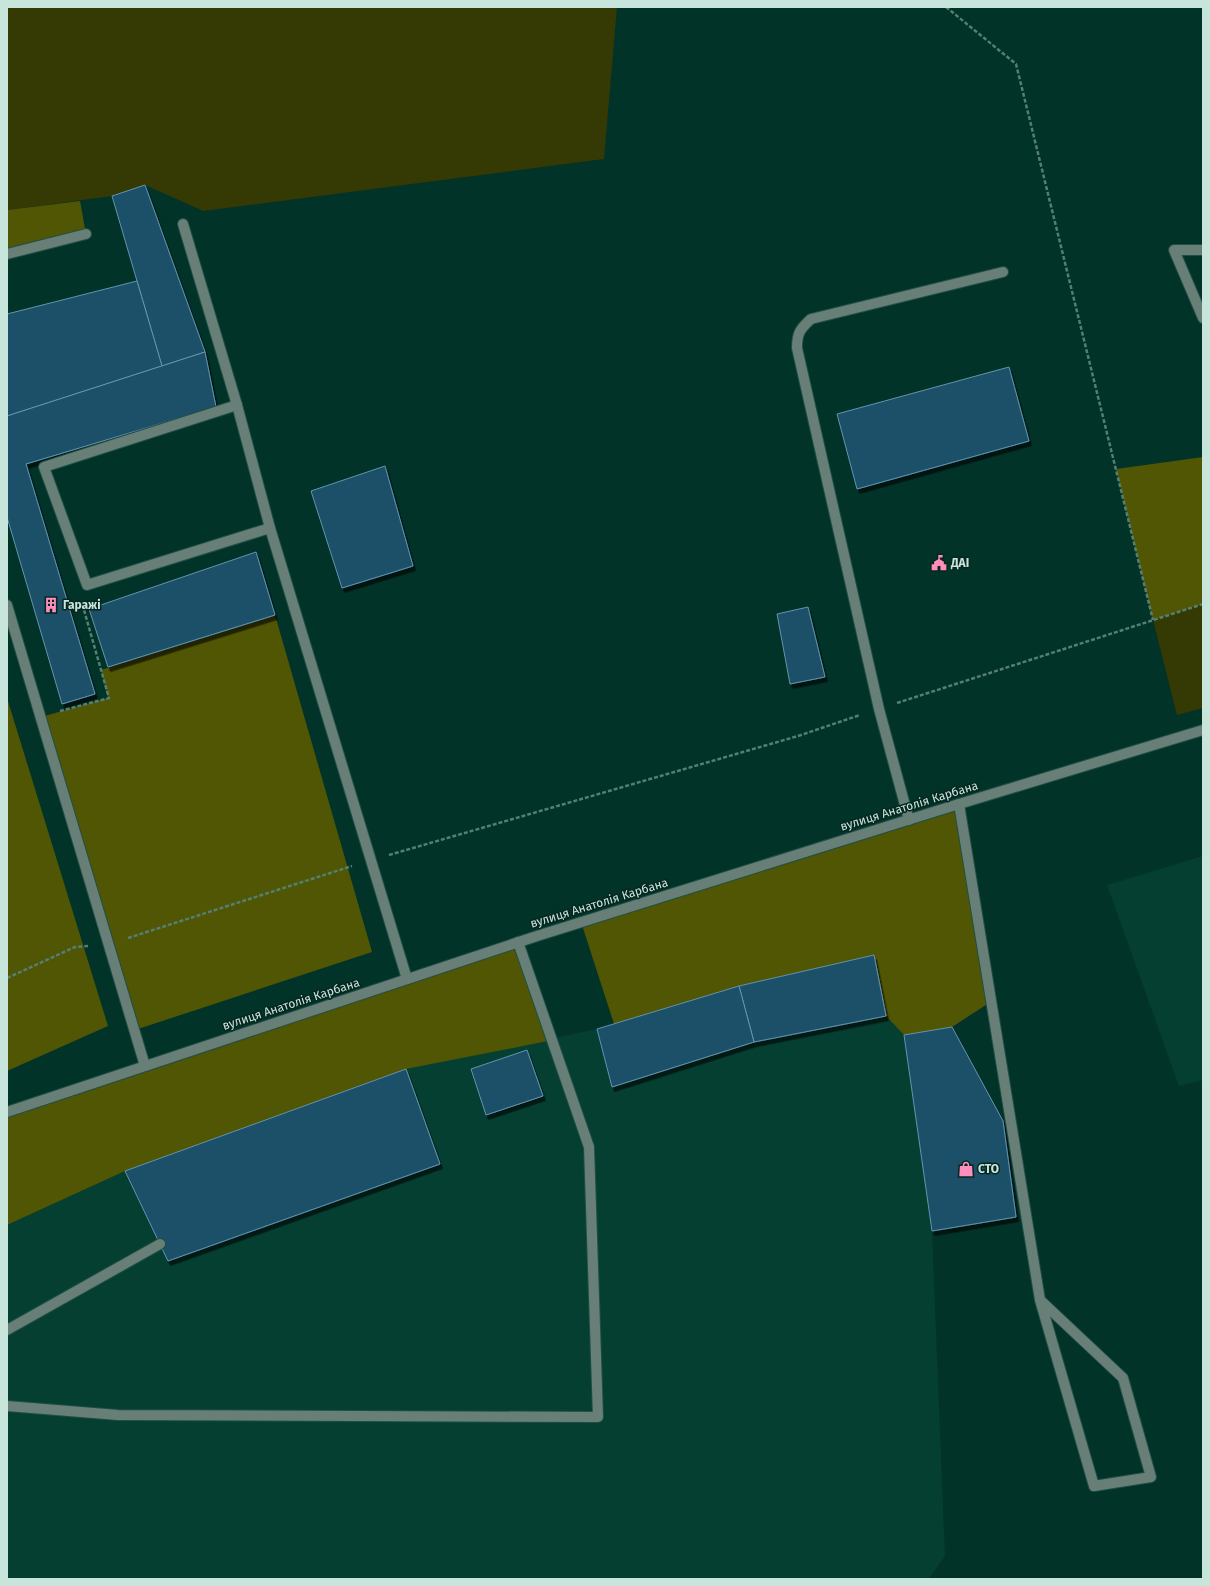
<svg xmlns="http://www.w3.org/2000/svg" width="1210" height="1586" viewBox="0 0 1210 1586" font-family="'Fira Sans',sans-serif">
<defs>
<filter id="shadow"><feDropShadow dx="2.5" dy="4.5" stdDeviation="0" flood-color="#0009"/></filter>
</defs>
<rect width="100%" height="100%" fill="#013328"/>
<!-- built -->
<g fill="#043f32">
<path d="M1203 856V1080L1179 1086 1107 885Z"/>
<path d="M874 955 886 1016 904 1035 932 1231 945 1556 929 1579H7V1225L125 1171 406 1069 597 1029 612 1087 754 1042 739 986Z"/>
</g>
<!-- green -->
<g fill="#353904">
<path d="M7 7H617L604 159 203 211 145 185 112 196 7 210Z"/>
<path d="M1203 604V708L1177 715 1153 620Z"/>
</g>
<!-- forest -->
<g fill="#505603">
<path d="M80 201 86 234 7 254V210Z"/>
<path d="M1203 457V604L1153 620 1116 469Z"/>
<path d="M275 615 372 952 135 1030 41 717 108 698 101 670Z"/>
<path d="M7 698 108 1026 7 1071Z"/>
<path d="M959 804 992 1001 952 1027 904 1035 886 1016 874 955 739 986 614 1024 581 922Z"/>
<path d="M518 942 553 1040 406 1069 125 1171 7 1225V1112Z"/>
</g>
<!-- building -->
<g fill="#1d4f68" stroke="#6294b0" filter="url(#shadow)">
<path d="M145 185 205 352 162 366 112 196Z"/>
<path d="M137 281 162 366 7 416V314Z"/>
<path d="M205 352 216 407 26 464 95 694 62 704 7 517V416Z"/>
<path d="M1009 367 1029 441 857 489 837 414Z"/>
<path d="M385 466 413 566 342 588 311 491Z"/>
<path d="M256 552 275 615 108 667 89 609Z"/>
<path d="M808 607 825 677 790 684 777 614Z"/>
<path d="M874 955 886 1016 754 1042 739 986Z"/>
<path d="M739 986 754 1042 612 1087 597 1029Z"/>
<path d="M952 1027 1003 1121 1016 1217 932 1231 904 1035Z"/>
<path d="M527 1050 543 1096 486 1115 471 1069Z"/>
<path d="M406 1069 440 1164 168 1261 125 1171Z"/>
</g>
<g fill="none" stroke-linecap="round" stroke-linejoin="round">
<defs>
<g id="minor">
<path d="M183 224 237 405 270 528 407 979"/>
<path d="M1203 250H1174L1203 318"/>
<path d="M7 254 86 234"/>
<path d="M237 405 44 467 87 585 270 528"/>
<path d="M7 605 145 1066"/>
<path d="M959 804 1040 1300 1094 1486 1151 1477 1123 1378 1040 1300"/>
<path d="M909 820 879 709 797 348C797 333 800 329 811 319L1003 272"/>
<path d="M7 1112 537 936 959 804 1203 730"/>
<path d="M7 1330 160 1244"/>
<path d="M7 1406 118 1415 598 1417 589 1147 518 942"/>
</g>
</defs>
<!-- minor casing -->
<use href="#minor" stroke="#214f45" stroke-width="12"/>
<!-- path -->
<g stroke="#557e74" stroke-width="2.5" stroke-dasharray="4 2" stroke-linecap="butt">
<path d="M946 7 1016 64 1153 620"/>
<path d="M897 703 1203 604"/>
<path d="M60 711 109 698 82 603"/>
<path d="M389 855 798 736 860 715"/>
<path d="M128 938 352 866"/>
<path d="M7 978 75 947 88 946"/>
</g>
<!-- minor -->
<use href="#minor" stroke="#677f77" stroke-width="10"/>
</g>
<!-- icons -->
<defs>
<symbol id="civic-bare" viewBox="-9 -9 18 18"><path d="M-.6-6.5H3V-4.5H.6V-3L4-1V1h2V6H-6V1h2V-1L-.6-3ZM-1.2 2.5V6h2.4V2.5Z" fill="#fe8ebe" stroke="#06271f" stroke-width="2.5" paint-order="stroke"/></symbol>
<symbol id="building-bare" viewBox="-9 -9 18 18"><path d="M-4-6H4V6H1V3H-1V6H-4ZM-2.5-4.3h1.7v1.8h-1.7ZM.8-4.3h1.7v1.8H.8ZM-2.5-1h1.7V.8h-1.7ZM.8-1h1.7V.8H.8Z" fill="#fe8ebe" stroke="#06271f" stroke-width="2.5" paint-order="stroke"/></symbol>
<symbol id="shop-bare" viewBox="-9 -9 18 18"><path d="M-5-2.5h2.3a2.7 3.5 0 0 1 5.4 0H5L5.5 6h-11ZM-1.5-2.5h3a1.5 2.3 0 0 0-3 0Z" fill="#fe8ebe" stroke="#06271f" stroke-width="2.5" paint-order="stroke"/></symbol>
</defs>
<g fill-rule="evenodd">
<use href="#civic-bare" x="928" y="552" width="22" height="22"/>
<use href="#building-bare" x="40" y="594" width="22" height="22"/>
<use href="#shop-bare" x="955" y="1158" width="22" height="22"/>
</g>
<g text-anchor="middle" stroke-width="3" stroke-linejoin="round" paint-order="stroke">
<!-- poi labels -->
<g font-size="12" font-weight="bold" fill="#c8e5dc" stroke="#06271f" text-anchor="start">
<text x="951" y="567">ДАІ</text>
<text x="63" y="609">Гаражі</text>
<text x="978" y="1173">СТО</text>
</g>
<!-- street labels -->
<g font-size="12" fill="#c8e5dc" stroke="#06271f">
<text transform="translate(909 806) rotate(-17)" y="4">вулиця Анатолія Карбана</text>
<text transform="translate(599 903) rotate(-17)" y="4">вулиця Анатолія Карбана</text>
<text transform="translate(291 1004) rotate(-18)" y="4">вулиця Анатолія Карбана</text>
</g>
</g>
<!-- border -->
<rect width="1210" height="1586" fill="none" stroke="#c8e5dc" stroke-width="16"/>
</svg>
